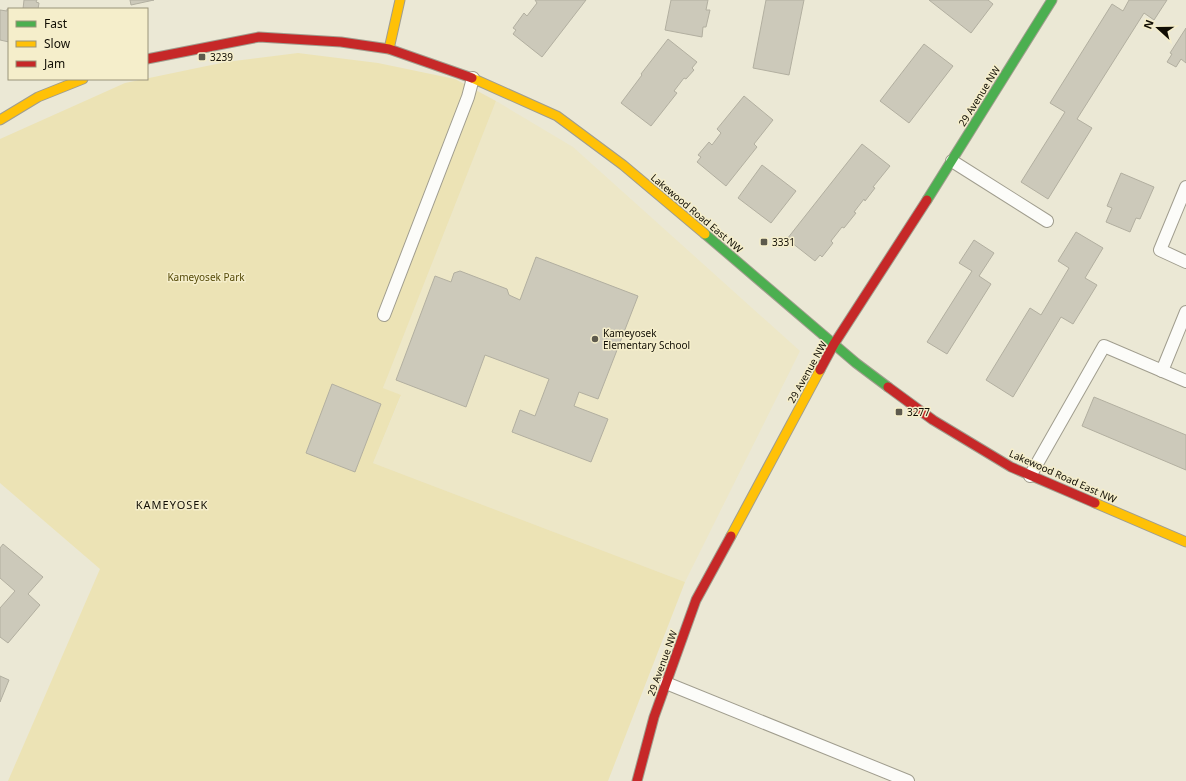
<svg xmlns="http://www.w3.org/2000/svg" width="1186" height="781" viewBox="0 0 1186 781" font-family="'Noto Sans',sans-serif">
<rect width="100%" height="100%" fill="#ebe8d5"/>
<!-- built -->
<path fill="#ede7c7" d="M496 101 573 147 800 351 685 582 373 463 401 396 383 388Z"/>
<!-- green -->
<path fill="#ece3b5" d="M298 53 378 63 455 79 496 101 383 388 401 395 373 463 685 582 608 781H8L100 569 0 483V139L125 83 226 62Z"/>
<!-- building -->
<g fill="#ccc9ba" stroke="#b2afa0">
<path d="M24 0H37L36 2 39 3 38 9H23Z"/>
<path d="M130 0H154L131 5Z"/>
<path d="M535 0H586L542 57 513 34 516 30 513 28 524 13 527 16 537 3Z"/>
<path d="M671 0H708L706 10H710L706 27H703L702 37 665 30Z"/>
<path d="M766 0H804L789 75 753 68Z"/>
<path d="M929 0H988L993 4 971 33Z"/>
<path d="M1129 0H1167L1154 20 1144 13 1077 119 1092 128 1048 199 1021 182 1065 112 1050 103 1112 4 1123 11Z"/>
<path d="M7 9H9V42L0 40V10L7 11Z"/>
<path d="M1186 28V63L1181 59 1176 67 1167 62 1172 54 1170 53Z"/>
<path d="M668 39 697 62 692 68 694 70 686 79 684 78 674 91 677 93 651 126 621 103 642 75 641 74Z"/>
<path d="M924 44 953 66 909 123 880 101Z"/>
<path d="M744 96 773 120 754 144 757 147 726 186 697 162 701 157 698 155 709 142 712 145 721 133 717 129Z"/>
<path d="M862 144 890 166 873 187 875 188 865 201 864 199 854 212 856 213 844 228 842 227 831 241 833 243 822 257 820 255 815 261 787 239Z"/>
<path d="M762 165 796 191 771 223 738 198Z"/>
<path d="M1121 173 1154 187 1140 219 1136 218 1130 232 1106 222 1112 208 1107 206Z"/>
<path d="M1076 232 1103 248 1085 278 1097 285 1073 324 1061 317 1013 397 986 380 1030 308 1041 315 1069 268 1058 261Z"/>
<path d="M974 240 994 253 979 276 991 284 947 354 927 342 972 271 959 263Z"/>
<path d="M536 257 638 296 598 399 579 392 574 406 608 419 591 462 512 432 520 410 535 416 549 379 485 355 466 407 396 380 435 276 451 282 454 273 460 271 507 289 509 295 520 300Z"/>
<path d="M332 384 381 404 355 472 306 453Z"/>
<path d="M1094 397 1186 435V470L1082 426Z"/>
<path d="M3 544 43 577 28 594 40 605 8 643 0 637V608L15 591 0 578V548Z"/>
<path d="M0 676 9 680 0 702Z"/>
</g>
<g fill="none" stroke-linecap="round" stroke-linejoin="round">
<defs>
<g id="lane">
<path d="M952 161 1047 221"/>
<path d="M1186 187 1160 250 1186 262"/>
<path d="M384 315 468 97 473 78"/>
<path d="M1162 371 1186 312"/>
<path d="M1030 476 1104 346 1186 381"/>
<path d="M666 683 908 781"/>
</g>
<g id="fast">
<path d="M927 200 1052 0"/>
<path d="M705 234 856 363 888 387"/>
</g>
<g id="slow">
<path d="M389 49 400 0"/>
<path d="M472 78 557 116 623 165 705 234"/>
<path d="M0 120 38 97 83 79"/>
<path d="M1095 503 1186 542"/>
<path d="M731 536 820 370"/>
</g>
<g id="jam">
<path d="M147 59 259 37 341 42 389 49 472 78"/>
<path d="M820 370 834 344 927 200"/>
<path d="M888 387 933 420 1011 467 1095 503"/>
<path d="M637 781 654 717 696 600 731 536"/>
</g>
</defs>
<!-- lane casing -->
<use href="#lane" stroke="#a09d8e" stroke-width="14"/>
<!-- fast casing -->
<use href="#fast" stroke="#a09d8e" stroke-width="11"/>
<!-- slow casing -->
<use href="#slow" stroke="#a09d8e" stroke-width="11"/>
<!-- jam casing -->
<use href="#jam" stroke="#a09d8e" stroke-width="11"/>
<!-- lane -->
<use href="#lane" stroke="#fcfcf9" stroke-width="12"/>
<!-- fast -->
<use href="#fast" stroke="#4caf50" stroke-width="9"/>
<!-- slow -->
<use href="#slow" stroke="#ffc107" stroke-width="9"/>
<!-- jam -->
<use href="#jam" stroke="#c62828" stroke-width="9"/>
</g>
<!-- markers -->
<g fill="#5d5a4d" stroke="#f5eecb" stroke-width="1.5">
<rect x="198" y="53" width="8" height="8" rx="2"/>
<rect x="760" y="238" width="8" height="8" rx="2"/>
<circle cx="595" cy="339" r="4"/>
<rect x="895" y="408" width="8" height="8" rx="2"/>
</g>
<g text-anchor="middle" stroke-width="3" stroke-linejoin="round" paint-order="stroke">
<!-- poi labels -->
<g font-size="10" fill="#110e04" stroke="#f5eecb" text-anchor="start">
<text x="210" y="61">3239</text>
<text x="772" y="246">3331</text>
<text x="603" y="337">Kameyosek<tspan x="603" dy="12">Elementary School</tspan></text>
<text x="907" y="416">3277</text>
</g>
<!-- street labels -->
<g font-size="10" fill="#110e04" stroke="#f5eecb">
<text transform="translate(979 96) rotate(-58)" y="4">29 Avenue NW</text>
<text transform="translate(697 213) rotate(40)" y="4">Lakewood Road East NW</text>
<text transform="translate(807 372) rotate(-61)" y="4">29 Avenue NW</text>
<text transform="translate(1063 476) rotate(24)" y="4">Lakewood Road East NW</text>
<text transform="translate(662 663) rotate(-70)" y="4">29 Avenue NW</text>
</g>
<!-- park labels -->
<g font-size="10" fill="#564b09" stroke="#f5eecb">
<text x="206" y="281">Kameyosek Park</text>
</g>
<!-- neighbourhood labels -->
<g font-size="11" letter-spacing="1" fill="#110e04" stroke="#f5eecb">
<text x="172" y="509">KAMEYOSEK</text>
</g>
</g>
<!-- legend -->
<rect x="8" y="8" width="140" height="72" fill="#f5eecb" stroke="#9a947b"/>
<rect x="16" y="21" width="20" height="6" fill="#4caf50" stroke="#9a947b"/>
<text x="44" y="28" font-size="12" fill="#110e04">Fast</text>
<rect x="16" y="41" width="20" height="6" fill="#ffc107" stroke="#9a947b"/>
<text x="44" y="48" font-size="12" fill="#110e04">Slow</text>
<rect x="16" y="61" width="20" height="6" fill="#c62828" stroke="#9a947b"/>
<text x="44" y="68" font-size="12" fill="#110e04">Jam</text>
<!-- north arrow -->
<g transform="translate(1158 28) rotate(291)" stroke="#f5eecb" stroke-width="3" paint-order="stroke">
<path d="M0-3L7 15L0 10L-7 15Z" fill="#110e04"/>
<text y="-6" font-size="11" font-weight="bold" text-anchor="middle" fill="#110e04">N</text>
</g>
</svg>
